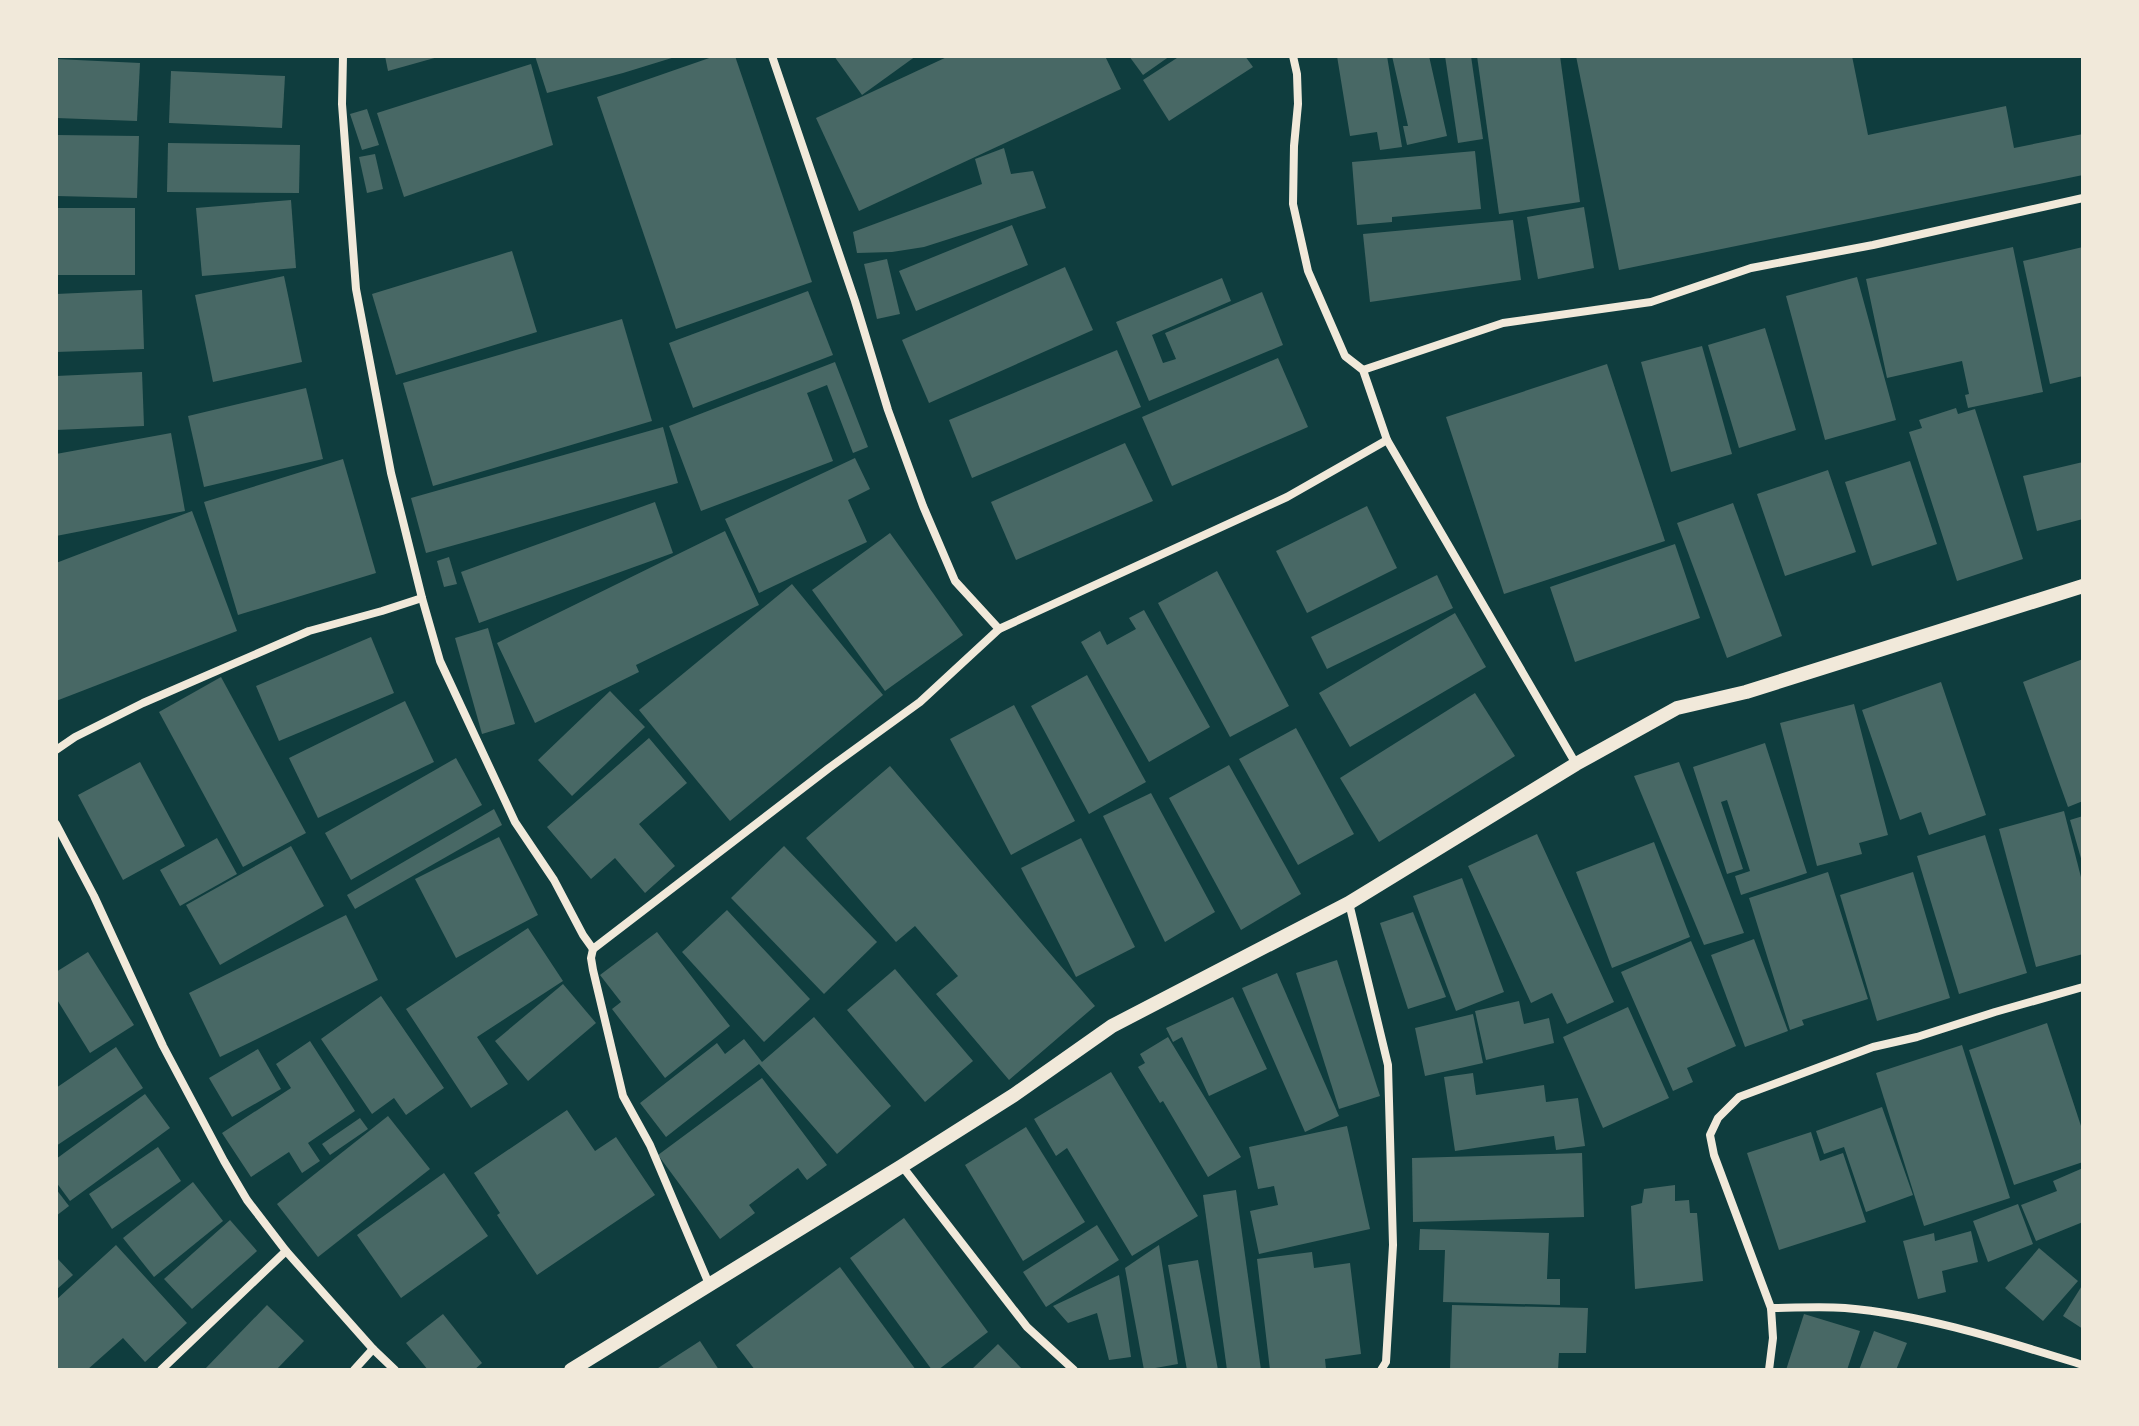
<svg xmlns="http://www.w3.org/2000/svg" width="2139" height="1426" viewBox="0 0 2139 1426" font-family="Inter,sans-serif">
<rect width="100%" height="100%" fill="#0f3d3e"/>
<!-- building -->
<g fill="#486865">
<path d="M385 56H438V57L388 71Z"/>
<path d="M535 56H675V57L623 73 547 93Z"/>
<path d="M715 56H735L812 282 676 329 597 97Z"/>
<path d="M834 56H916L862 95Z"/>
<path d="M949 56H1105L1121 89 859 211 816 118Z"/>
<path d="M1129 56H1170L1143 75Z"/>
<path d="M1180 56H1245L1253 67 1169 121 1143 80Z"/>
<path d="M1337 56H1387L1402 147 1380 150 1377 132 1350 136Z"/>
<path d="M1392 56H1429L1447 136 1407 145 1403 126H1408Z"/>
<path d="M1445 56H1471L1483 139 1458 143Z"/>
<path d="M1477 56H1560L1580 202 1499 214Z"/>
<path d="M1576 56H1852L1868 135 2006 106 2014 148 2083 134V175L1619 270Z"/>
<path d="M56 59 140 63 137 121 56 118Z"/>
<path d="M531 64 553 145 404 197 377 113Z"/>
<path d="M171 71 285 76 282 128 169 123Z"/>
<path d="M367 109 379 145 362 150 350 114Z"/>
<path d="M56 135 139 136 137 198 56 196Z"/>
<path d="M168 143 300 145 299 193 167 192Z"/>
<path d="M1004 148 1011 174 1033 171 1046 208 924 247 892 252 857 253 853 232 982 184 975 159Z"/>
<path d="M1475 151 1481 209 1392 217V222L1357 225 1352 162Z"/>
<path d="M375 154 383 189 367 193 359 157Z"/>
<path d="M291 200 296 268 202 276 196 208Z"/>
<path d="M1584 207 1594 268 1538 279 1527 217Z"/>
<rect x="56" y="208" width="79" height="67"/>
<path d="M1513 220 1521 280 1370 302 1363 234Z"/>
<path d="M1012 225 1028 265 916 311 899 271Z"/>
<path d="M2013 247 2043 392 1968 408 1965 395 1969 394 1962 361 1887 378 1866 279Z"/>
<path d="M2083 247V376L2050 384 2023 261Z"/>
<path d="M512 251 537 332 396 375 372 294Z"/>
<path d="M887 259 900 314 877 319 864 264Z"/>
<path d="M1065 267 1093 330 929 403 902 340Z"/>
<path d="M284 276 302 362 213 382 195 295Z"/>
<path d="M1857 277 1896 420 1825 440 1786 296Z"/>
<path d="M1222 278 1231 301 1152 335 1163 363 1176 359 1165 333 1262 292 1283 345 1149 401 1116 322Z"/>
<path d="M142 290 144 349 56 352V294Z"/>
<path d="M808 291 833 355 693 408 669 343Z"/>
<path d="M622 319 652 421 433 486 403 383Z"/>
<path d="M1765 328 1796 430 1739 448 1708 345Z"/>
<path d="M1702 346 1732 454 1671 472 1641 362Z"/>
<path d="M1117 350 1141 407 972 478 949 420Z"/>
<path d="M1278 358 1308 427 1172 486 1142 417Z"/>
<path d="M835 362 868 447 853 453 827 385 807 393 833 461 701 511 669 426Z"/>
<path d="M1607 364 1665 541 1504 594 1446 417Z"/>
<path d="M142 372 144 426 56 430V376Z"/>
<path d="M306 388 323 459 204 487 188 416Z"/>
<path d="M1956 408 1958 414 1975 409 2023 559 1957 581 1909 432 1922 428 1919 420Z"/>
<path d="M663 427 678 483 426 553 411 498Z"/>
<path d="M171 433 185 511 56 536V454Z"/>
<path d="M1125 443 1153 501 1016 560 991 502Z"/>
<path d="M855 458 870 489 848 500 867 542 759 593 725 519Z"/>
<path d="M343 459 376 573 238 615 204 502Z"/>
<path d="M1910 461 1937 544 1872 566 1845 482Z"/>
<path d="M2083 462V519L2037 531 2023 476Z"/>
<path d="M1828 470 1856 552 1785 576 1757 494Z"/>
<path d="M655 502 673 553 479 623 461 572Z"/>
<path d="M1733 503 1782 636 1727 658 1677 523Z"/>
<path d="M1367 506 1397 568 1307 613 1276 551Z"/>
<path d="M192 511 237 631 56 701V563Z"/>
<path d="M725 531 759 605 636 665 639 672 535 723 497 643Z"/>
<path d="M890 533 963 635 885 691 812 590Z"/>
<path d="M1675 544 1700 618 1575 662 1550 587Z"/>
<path d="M449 557 457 584 444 587 437 561Z"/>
<path d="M1217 571 1289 706 1230 737 1158 603Z"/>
<path d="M1437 575 1453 608 1327 669 1311 637Z"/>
<path d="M792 584 883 695 730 821 639 710Z"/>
<path d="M1144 610 1210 727 1149 762 1081 642 1100 631 1107 645 1136 629 1129 618Z"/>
<path d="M1455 613 1486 667 1350 747 1319 693Z"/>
<path d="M488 628 515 724 482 734 455 638Z"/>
<path d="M371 637 394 693 279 741 256 686Z"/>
<path d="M2083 659V801L2068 807 2023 682Z"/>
<path d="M1087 675 1146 782 1089 814 1031 706Z"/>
<path d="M221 677 306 833 243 867 159 712Z"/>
<path d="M1941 682 1986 815 1929 835 1921 812 1900 820 1862 710Z"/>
<path d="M610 691 645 727 572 796 538 760Z"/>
<path d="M1475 693 1515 756 1379 842 1340 778Z"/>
<path d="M405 701 434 762 318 818 289 758Z"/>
<path d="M1854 704 1888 835 1859 843 1862 854 1817 866 1780 723Z"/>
<path d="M1014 705 1075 821 1011 855 950 739Z"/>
<path d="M1296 728 1354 834 1298 865 1239 759Z"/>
<path d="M649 738 687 783 639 824 675 866 645 893 615 858 591 879 547 827Z"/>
<path d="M1765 743 1807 873 1741 895 1735 876 1750 871 1727 800 1721 802 1743 869 1727 874 1693 767Z"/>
<path d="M456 758 482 805 351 880 325 833Z"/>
<path d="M140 762 185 846 123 880 78 795Z"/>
<path d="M1679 762 1744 933 1704 945 1634 776Z"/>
<path d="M1229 765 1301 894 1241 930 1169 798Z"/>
<path d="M890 766 1095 1006 1009 1080 936 994 958 976 915 926 896 942 806 838Z"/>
<path d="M1151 793 1215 912 1165 942 1103 816Z"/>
<path d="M494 809 502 825 355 909 347 895Z"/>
<path d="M2064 811 2083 885V954L2036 967 1999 829Z"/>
<path d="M2083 816V862H2082L2070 820Z"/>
<path d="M1537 834 1614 1002 1567 1024 1552 993 1531 1003 1468 866Z"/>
<path d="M1985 835 2027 973 1959 994 1917 856Z"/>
<path d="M499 837 538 915 456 958 415 879Z"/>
<path d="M217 838 237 874 180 906 160 870Z"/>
<path d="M1081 838 1135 947 1076 977 1021 868Z"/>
<path d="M1654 842 1690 937 1612 968 1576 872Z"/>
<path d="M291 846 324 906 220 965 186 905Z"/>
<path d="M784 846 877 942 824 994 731 898Z"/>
<path d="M1828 872 1868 999 1802 1020 1804 1025 1790 1030 1749 898Z"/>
<path d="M1913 872 1950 998 1877 1021 1840 895Z"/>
<path d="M1462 878 1504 992 1456 1011 1413 896Z"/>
<path d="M727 910 810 999 764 1042 682 952Z"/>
<path d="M1413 912 1446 997 1408 1009 1380 923Z"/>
<path d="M346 915 378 980 220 1057 189 993Z"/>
<path d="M528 928 563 981 477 1037 508 1084 471 1108 406 1009Z"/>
<path d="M657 932 730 1026 665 1078 612 1009 621 1002 600 975Z"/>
<path d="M1754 939 1788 1031 1745 1047 1711 955Z"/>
<path d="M1691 941 1736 1046 1687 1068 1693 1082 1673 1091 1621 972Z"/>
<path d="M88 952 134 1025 90 1053 56 998V972Z"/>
<path d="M1337 960 1380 1096 1339 1109 1296 973Z"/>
<path d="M895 969 973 1061 925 1102 847 1010Z"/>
<path d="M1277 973 1339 1116 1305 1132 1242 988Z"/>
<path d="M563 984 596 1023 528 1081 495 1041Z"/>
<path d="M381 996 444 1088 406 1115 394 1098 372 1114 321 1039Z"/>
<path d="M1233 997 1267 1069 1209 1096 1182 1037 1173 1042 1166 1028Z"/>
<path d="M1519 1001 1524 1024 1549 1018 1554 1043 1486 1060 1475 1011Z"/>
<path d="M1628 1007 1669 1098 1603 1128 1563 1037Z"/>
<path d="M1473 1014 1483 1063 1425 1076 1415 1028Z"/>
<path d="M814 1017 891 1106 837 1154 759 1064 666 1137 640 1103 717 1043 725 1054 744 1039 762 1062Z"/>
<path d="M2047 1023 2083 1132V1162L2014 1185 1969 1050Z"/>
<path d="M1168 1037 1241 1157 1208 1177 1163 1101 1160 1103 1138 1067 1145 1063 1140 1054Z"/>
<path d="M310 1041 355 1111 308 1143 320 1161 302 1173 289 1152 251 1177 222 1133 291 1088 276 1064Z"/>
<path d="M1962 1045 2010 1198 1924 1226 1876 1073Z"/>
<path d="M116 1047 143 1088 56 1146V1088Z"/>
<path d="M258 1049 281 1089 232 1117 209 1078Z"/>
<path d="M1111 1072 1198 1216 1132 1256 1067 1148 1056 1156 1034 1119Z"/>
<path d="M1473 1073 1476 1095 1544 1085 1546 1102 1578 1098 1585 1146 1556 1150 1554 1136 1455 1151 1444 1077Z"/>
<path d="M762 1078 827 1165 807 1180 798 1168 749 1205 755 1213 720 1239 658 1155Z"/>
<path d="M145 1094 170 1128 70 1201 56 1182V1159Z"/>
<path d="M1882 1107 1913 1195 1866 1212 1844 1147 1824 1154 1816 1131Z"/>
<path d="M567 1110 595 1151 616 1137 655 1195 537 1275 497 1215 500 1213 474 1173Z"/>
<path d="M388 1116 430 1169 318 1257 277 1204Z"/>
<path d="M360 1118 368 1129 330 1155 322 1144Z"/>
<path d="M1347 1126 1370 1229 1259 1254 1250 1211 1278 1205 1274 1186 1258 1189 1249 1147Z"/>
<path d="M1026 1127 1085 1222 1023 1261 965 1165Z"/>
<path d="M1811 1132 1820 1161 1843 1153 1866 1222 1779 1250 1747 1153Z"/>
<path d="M158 1147 181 1181 112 1229 89 1194Z"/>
<path d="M1582 1153 1584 1217 1413 1222 1412 1158Z"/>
<path d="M2083 1168V1222L2036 1241 2021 1205 2057 1191 2053 1181Z"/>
<path d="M444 1173 488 1236 401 1298 357 1235Z"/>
<path d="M193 1182 223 1221 154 1277 123 1238Z"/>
<path d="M1675 1185V1201L1689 1200 1690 1213H1697L1703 1281 1635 1289 1631 1206 1642 1203 1644 1189Z"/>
<path d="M56 1189 69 1206 56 1216Z"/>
<path d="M1236 1190 1261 1370H1227L1203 1195Z"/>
<path d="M2018 1204 2033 1244 1988 1262 1973 1221Z"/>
<path d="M904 1218 988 1332 938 1370H932L850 1258Z"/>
<path d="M230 1220 257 1251 192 1309 164 1279Z"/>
<path d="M1097 1225 1119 1260 1046 1307 1023 1272Z"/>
<path d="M1420 1229 1549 1233 1547 1279H1560V1305L1443 1302 1445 1250H1419Z"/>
<path d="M1971 1231 1978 1262 1942 1271 1946 1292 1918 1299 1903 1241 1934 1233 1935 1241Z"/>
<path d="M116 1245 187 1323 145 1362 123 1338 87 1370H56V1300Z"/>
<path d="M1159 1245 1178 1364 1144 1370 1125 1268Z"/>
<path d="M2039 1248 2078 1281 2043 1321 2005 1288Z"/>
<path d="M1312 1252 1314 1268 1350 1263 1361 1354 1325 1359 1326 1369 1270 1370 1257 1259Z"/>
<path d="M56 1257 73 1275 56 1290Z"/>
<path d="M1198 1260 1218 1370H1187L1168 1265Z"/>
<path d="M840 1267 916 1370H755L736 1345Z"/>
<path d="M1119 1275 1131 1357 1109 1360 1097 1313 1068 1323 1053 1306Z"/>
<path d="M2083 1284V1329L2063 1316Z"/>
<path d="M267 1305 304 1341 276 1370H204Z"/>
<path d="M1452 1305 1588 1308 1586 1353H1559L1558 1370H1450Z"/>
<path d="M443 1314 482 1363 474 1370H428L406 1343Z"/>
<path d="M1804 1314 1860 1331 1847 1370H1786Z"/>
<path d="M1874 1331 1907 1343 1896 1370H1859Z"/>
<path d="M700 1341 719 1370H655Z"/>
<path d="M998 1344 1023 1370H971Z"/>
</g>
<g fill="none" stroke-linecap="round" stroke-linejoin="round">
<!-- minor -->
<g stroke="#f1e9da" stroke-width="8">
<path d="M343 56 342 104 356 289 391 473 422 598 440 661 515 822 554 880 583 935 593 949 829 768 920 702 999 629 1287 497 1387 440"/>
<path d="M772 56 855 301 888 410 923 506 955 581 999 629"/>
<path d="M1293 56 1297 74 1298 104 1294 146 1293 204 1308 271 1345 356 1363 370 1387 440 1576 764"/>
<path d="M1363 370 1503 323 1651 302 1751 268 1873 245 2083 198"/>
<path d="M56 750 75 737 143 703 309 631 382 611 422 598"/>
<path d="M56 824 94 896 163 1046 224 1161 247 1200 286 1251 373 1349 395 1370"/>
<path d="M1349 903 1388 1065 1393 1245 1386 1362 1381 1370"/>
<path d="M593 949 591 958 593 970 623 1096 650 1145 709 1284"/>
<path d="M902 1166 1027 1327 1074 1370"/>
<path d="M1771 1308C1795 1308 1820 1306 1845 1308 1926 1315 2005 1341 2083 1365"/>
<path d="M161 1370 286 1251"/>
<path d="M354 1370 373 1349"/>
<path d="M1769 1370 1773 1338 1771 1308 1714 1155 1710 1135 1718 1118 1739 1097 1873 1047 1917 1037 1995 1012 2083 987"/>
</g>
<!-- tertiary -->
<path stroke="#f1e9da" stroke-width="14" d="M571 1370 902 1166 1014 1095 1112 1026 1349 903 1576 764 1677 708 1746 692 2083 586"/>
</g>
<!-- border -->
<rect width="2139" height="1426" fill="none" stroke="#f1e9da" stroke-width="116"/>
</svg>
